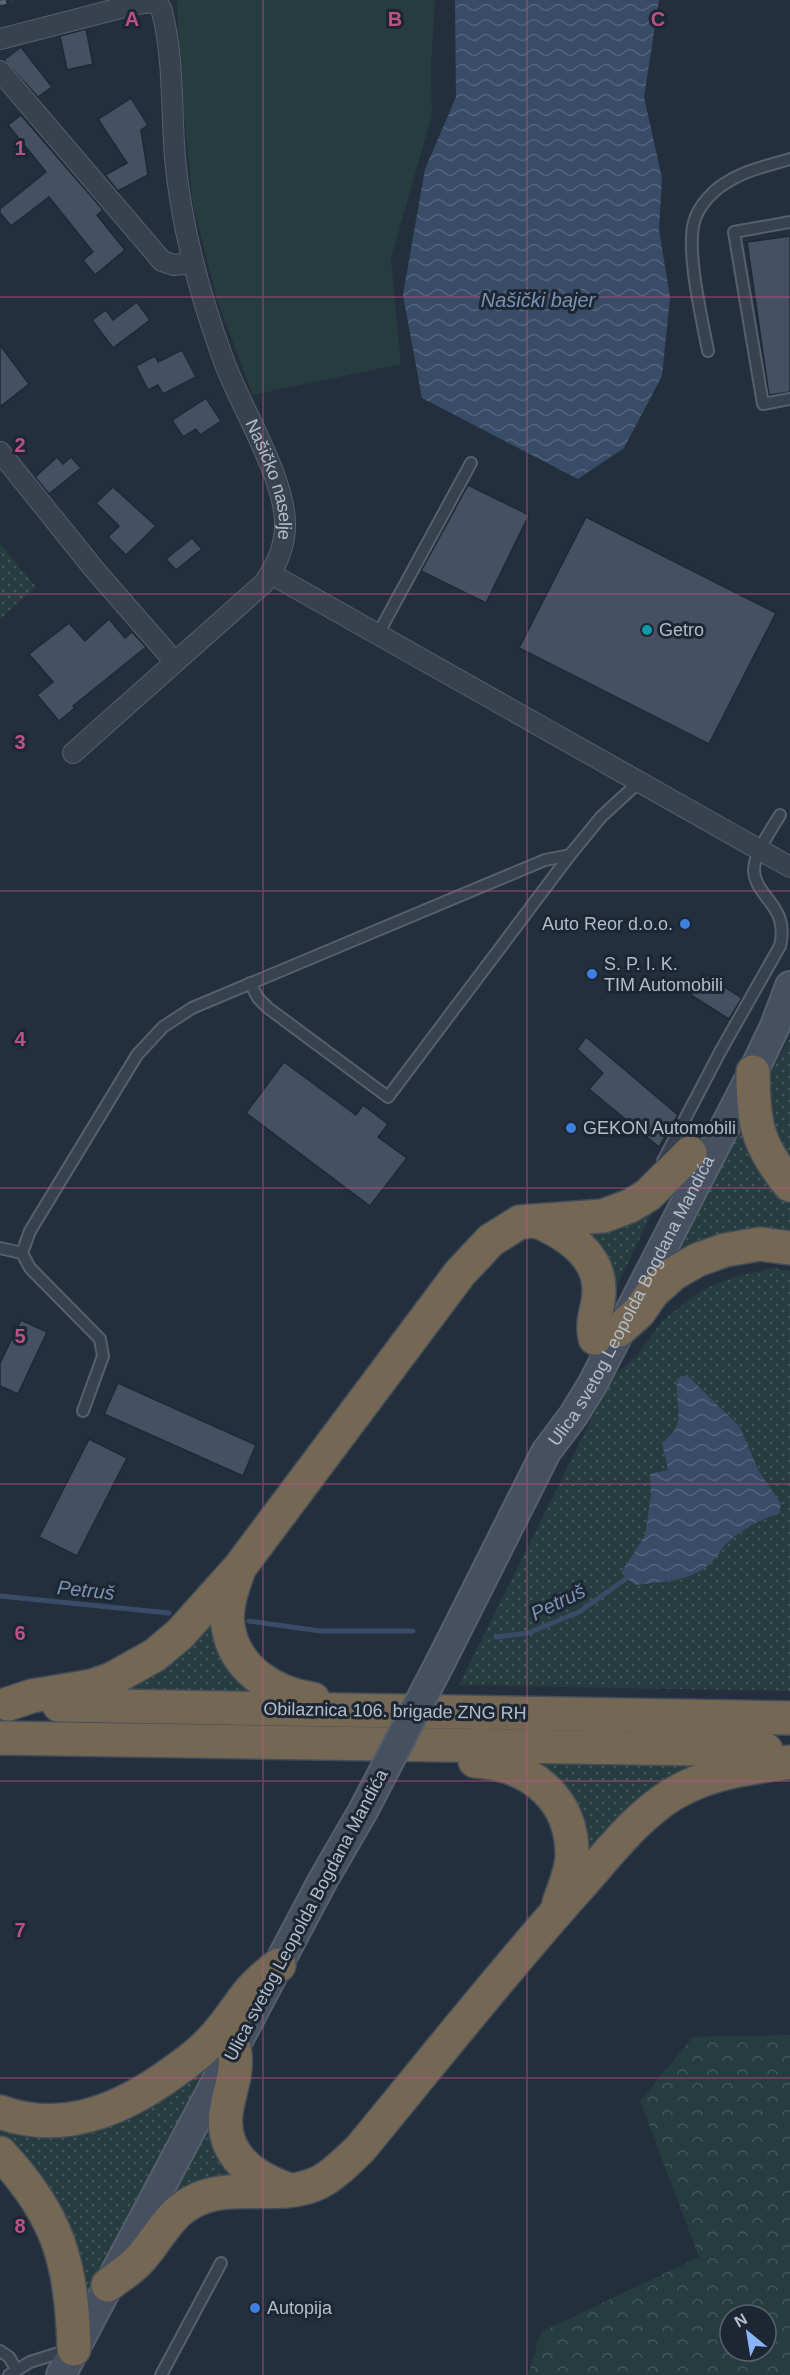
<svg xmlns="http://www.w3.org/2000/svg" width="790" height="2375" viewBox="0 0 790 2375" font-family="Arial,sans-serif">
<defs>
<pattern id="grass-dots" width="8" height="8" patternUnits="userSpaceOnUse" patternTransform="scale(1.5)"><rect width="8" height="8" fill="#263c3f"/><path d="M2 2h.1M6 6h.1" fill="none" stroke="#435659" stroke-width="1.8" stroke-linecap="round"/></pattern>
<pattern id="park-crowns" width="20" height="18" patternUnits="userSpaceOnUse" patternTransform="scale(1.5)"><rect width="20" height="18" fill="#263c3f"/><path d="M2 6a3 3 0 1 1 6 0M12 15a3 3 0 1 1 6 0" fill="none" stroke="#435659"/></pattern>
<pattern id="water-waves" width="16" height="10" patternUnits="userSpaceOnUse" patternTransform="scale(1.5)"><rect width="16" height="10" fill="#394c67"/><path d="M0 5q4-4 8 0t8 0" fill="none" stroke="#53647b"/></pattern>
</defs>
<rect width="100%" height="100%" fill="#242f3e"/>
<!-- grass -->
<g fill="url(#grass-dots)">
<path d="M0 544 36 587 0 619Z"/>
<path d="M790 1038V1167C784 1151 766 1106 767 1090 768 1072 782 1053 790 1038Z"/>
<path d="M741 1110 790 1199V1238L658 1271Z"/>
<path d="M659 1198 611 1298 573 1224Z"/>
<path d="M774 1268 790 1271V1691L459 1685 612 1378 638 1354 663 1320 702 1290 737 1276Z"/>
<path d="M211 1609 268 1696 89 1693Z"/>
<path d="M726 1758 584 1876 518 1760Z"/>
<path d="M212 2054 220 2060 88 2298 77 2289 0 2144V2121L58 2130Z"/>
<path d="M211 2112 217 2156 229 2170 220 2187 159 2213Z"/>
</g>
<!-- park -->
<path fill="url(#park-crowns)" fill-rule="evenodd" d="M790 2035V2375H528L541 2332 699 2257 640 2101 693 2037ZM730 2315H766V2351H730Z"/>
<!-- pitch -->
<path fill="#263c3f" d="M177 0H435L431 67 432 115 391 259 401 364 253 395 218 303 193 205 180 75Z"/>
<!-- water -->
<g fill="url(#water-waves)">
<path d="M455 0H659L644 97 662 178 659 230 670 297 662 376 624 448 578 479 422 398 403 295 425 169 456 97Z"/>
<path d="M687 1375 740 1427 758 1470 781 1504 779 1514C760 1519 742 1529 727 1543 720 1550 715 1561 706 1567 685 1582 660 1582 635 1585L621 1573 645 1535 651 1495 650 1474 668 1470 662 1443C689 1423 674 1407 677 1379Z"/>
</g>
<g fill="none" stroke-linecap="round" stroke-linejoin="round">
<!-- stream -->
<g stroke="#394c67" stroke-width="5">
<path d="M0 1596 169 1613"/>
<path d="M249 1621 320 1631H413"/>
<path d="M496 1637 528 1633 579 1612 627 1578"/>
</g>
</g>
<!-- building -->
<g fill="#455162" stroke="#1f2835" stroke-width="1.5">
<path d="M86 29 93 64 67 70 60 36Z"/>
<path d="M21 47 52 87 38 97 4 60Z"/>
<path d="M131 98 148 125 141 130 148 175 118 191 105 175 127 163 98 119Z"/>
<path d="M21 115 103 210 97 215 125 250 95 275 83 260 93 252 49 197 11 226 0 213V209L46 172 8 125Z"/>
<path d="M790 236V392L769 395 747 242Z"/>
<path d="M137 302 150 320 113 348 92 320 106 310 113 320Z"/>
<path d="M0 345 29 384 0 407Z"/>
<path d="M182 350 196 377 163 394 158 385 148 390 136 366 155 356 158 362Z"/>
<path d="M206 398 221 421 200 435 196 429 183 437 172 420Z"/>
<path d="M57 457 63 464 71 457 81 468 49 494 35 477Z"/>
<path d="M468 485 529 515 486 603 421 571Z"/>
<path d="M113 487 156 526 126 555 108 537 119 526 96 503Z"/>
<path d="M586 517 776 613 709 744 519 648Z"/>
<path d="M192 538 202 549 176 570 166 559Z"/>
<path d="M109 619 125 638 132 632 146 647 73 706 75 708 59 721 37 695 53 682 29 654 69 623 85 641Z"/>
<path d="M704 974 742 998 729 1019 691 995Z"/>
<path d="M586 1037 678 1115 659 1147 589 1089 603 1073 577 1049Z"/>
<path d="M284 1062 356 1115 363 1105 388 1124 378 1137 407 1158 370 1206 246 1113Z"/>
<path d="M21 1320 47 1332 18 1394 0 1386V1363Z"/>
<path d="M118 1383 256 1445 243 1476 104 1414Z"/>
<path d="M89 1439 127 1458 77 1556 39 1537Z"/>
</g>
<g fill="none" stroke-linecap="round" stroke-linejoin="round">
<defs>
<g id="lane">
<path d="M790 222 734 232 763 404 790 399"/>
<path d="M708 351C702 319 686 252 694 222 698 206 714 189 729 181 747 170 770 165 790 159"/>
<path d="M378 634 471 463"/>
<path d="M250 983 258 998 268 1008 388 1097 570 855 601 817 640 781"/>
<path d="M663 1161 720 1052 780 946C790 905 755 898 754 870 754 854 772 828 780 815"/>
<path d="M0 1248 22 1253"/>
<path d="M83 1411 103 1356 100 1339 30 1268 22 1253 30 1231 137 1055 163 1027 192 1008 545 860 570 855"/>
<path d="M0 2351 9 2357 16 2369"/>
<path d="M9 2375 30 2362 68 2350"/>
<path d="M161 2375 221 2263"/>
</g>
<g id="street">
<path id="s1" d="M0 39 136 4 153 2 161 8C174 54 171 110 175 158 181 226 199 292 222 356 238 403 286 478 285 525 285 547 276 567 263 584L73 753"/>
<path d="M0 71 162 261 174 265 192 263"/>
<path d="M0 452 94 569 174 661"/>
<path d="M271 574 790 867"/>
</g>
<g id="secondary">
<path id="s2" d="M441 1661 546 1452 573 1416 592 1385 753 1072 775 1026 790 986"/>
<path d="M61 2375 323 1880 363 1811"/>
</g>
<g id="highway">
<path d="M753 1072C753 1123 757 1145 790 1185"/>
<path d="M537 1221C567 1234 600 1255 599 1291 599 1310 591 1317 595 1338"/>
<path d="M619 1330 639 1312 653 1292 673 1274 697 1260 725 1250 760 1244 790 1248"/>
<path d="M238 1572C232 1589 225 1608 228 1626 234 1669 274 1694 313 1699"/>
<path d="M8 1704 32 1696 92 1686 112 1679 155 1655 180 1634 240 1567 460 1273 491 1240 520 1222 603 1216 630 1206 648 1195 690 1153"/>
<path d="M59 1705 790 1718"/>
<path d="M0 1738 766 1750"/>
<path d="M475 1761C530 1764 574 1799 572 1858 571 1873 564 1888 559 1903"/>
<path d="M234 2048C239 2072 229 2090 226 2113 221 2153 251 2176 284 2188"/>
<path d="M0 2112C57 2133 111 2114 159 2082 175 2071 192 2060 206 2046 222 2031 233 2013 246 1996 255 1984 267 1974 279 1965"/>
<path d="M0 2153C59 2216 72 2264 74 2349"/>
<path d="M108 2285C119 2276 132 2269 141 2258 159 2238 168 2214 194 2201 233 2181 281 2202 320 2182 335 2174 347 2161 360 2149 431 2063 501 1974 576 1890 606 1857 634 1818 673 1794 710 1772 748 1768 790 1762"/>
</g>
</defs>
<!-- lane casing -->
<use href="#lane" stroke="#565f6c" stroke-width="14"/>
<!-- street casing -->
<use href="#street" stroke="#565f6c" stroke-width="22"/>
<!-- secondary casing -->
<use href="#secondary" stroke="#565f6c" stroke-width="32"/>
<!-- highway casing -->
<use href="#highway" stroke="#434c59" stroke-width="36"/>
<!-- lane -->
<use href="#lane" stroke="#38414e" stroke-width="10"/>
<!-- street -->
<use href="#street" stroke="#38414e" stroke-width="20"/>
<!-- secondary -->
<use href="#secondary" stroke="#465061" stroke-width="28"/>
<!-- highway -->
<use href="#highway" stroke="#746855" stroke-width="33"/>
<!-- rail -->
<path stroke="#5a6575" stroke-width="4.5" stroke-dasharray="6 6" stroke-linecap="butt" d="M0 3 12 0"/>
<defs>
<path id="secondary-bridge" d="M363 1811 441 1661"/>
</defs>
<!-- secondary-bridge casing -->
<use href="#secondary-bridge" stroke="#565f6c" stroke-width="32" stroke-linecap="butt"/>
<!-- secondary-bridge -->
<use href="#secondary-bridge" stroke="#465061" stroke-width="28"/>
</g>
<!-- grid -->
<path fill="none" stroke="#bd5182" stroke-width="1.5" stroke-opacity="0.55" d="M263 0V2375M527 0V2375M0 297H790M0 594H790M0 891H790M0 1188H790M0 1484H790M0 1781H790M0 2078H790"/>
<!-- markers -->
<circle fill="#0f9aa8" stroke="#1d2633" stroke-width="2" cx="647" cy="630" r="6"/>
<g fill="#3f7fe0" stroke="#1d2633" stroke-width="2">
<circle cx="685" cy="924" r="6"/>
<circle cx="592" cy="974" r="6"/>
<circle cx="571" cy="1128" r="6"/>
<circle cx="255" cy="2308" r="6"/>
</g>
<g text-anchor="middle" stroke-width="6" stroke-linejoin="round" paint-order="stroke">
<!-- street labels -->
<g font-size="18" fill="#b4bcc9" stroke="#1d2633">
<text dy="6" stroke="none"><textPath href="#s1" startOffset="656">Našičko naselje</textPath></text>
<text dy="6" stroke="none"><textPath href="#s2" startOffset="408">Ulica svetog Leopolda Bogdana Mandića</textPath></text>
<text transform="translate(395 1711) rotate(1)" y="6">Obilaznica 106. brigade ZNG RH</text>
<text transform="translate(306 1915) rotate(-62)" y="6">Ulica svetog Leopolda Bogdana Mandića</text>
</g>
<!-- poi labels -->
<g font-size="18" fill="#b4bcc9" stroke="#1d2633" text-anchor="start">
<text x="659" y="636">Getro</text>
<text x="673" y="930" text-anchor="end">Auto Reor d.o.o.</text>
<text x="604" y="970">S. P. I. K.<tspan x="604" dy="21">TIM Automobili</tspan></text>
<text x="583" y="1134">GEKON Automobili</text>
<text x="267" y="2314">Autopija</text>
</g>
<!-- water labels -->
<g font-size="20" font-style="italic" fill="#7c92b1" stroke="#1d2633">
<text x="538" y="307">Našički bajer</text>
<text transform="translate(86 1590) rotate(6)" y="7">Petruš</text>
<text transform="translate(558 1602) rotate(-26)" y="7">Petruš</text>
</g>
</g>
<g font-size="20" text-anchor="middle" font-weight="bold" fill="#bd5182" stroke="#1d2633" stroke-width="6" stroke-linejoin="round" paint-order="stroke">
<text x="132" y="26">A</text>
<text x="395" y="26">B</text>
<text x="658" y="26">C</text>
<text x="20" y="155">1</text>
<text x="20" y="452">2</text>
<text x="20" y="749">3</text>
<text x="20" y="1046">4</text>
<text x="20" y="1343">5</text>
<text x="20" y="1640">6</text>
<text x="20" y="1937">7</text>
<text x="20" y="2233">8</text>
</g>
<!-- north arrow -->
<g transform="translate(748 2333) rotate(330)"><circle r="28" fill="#1d2633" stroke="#59626f" stroke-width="1.5"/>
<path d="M0-4.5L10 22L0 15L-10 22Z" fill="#8ab4f8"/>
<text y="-9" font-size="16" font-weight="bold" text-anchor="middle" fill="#b4bcc9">N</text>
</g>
</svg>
